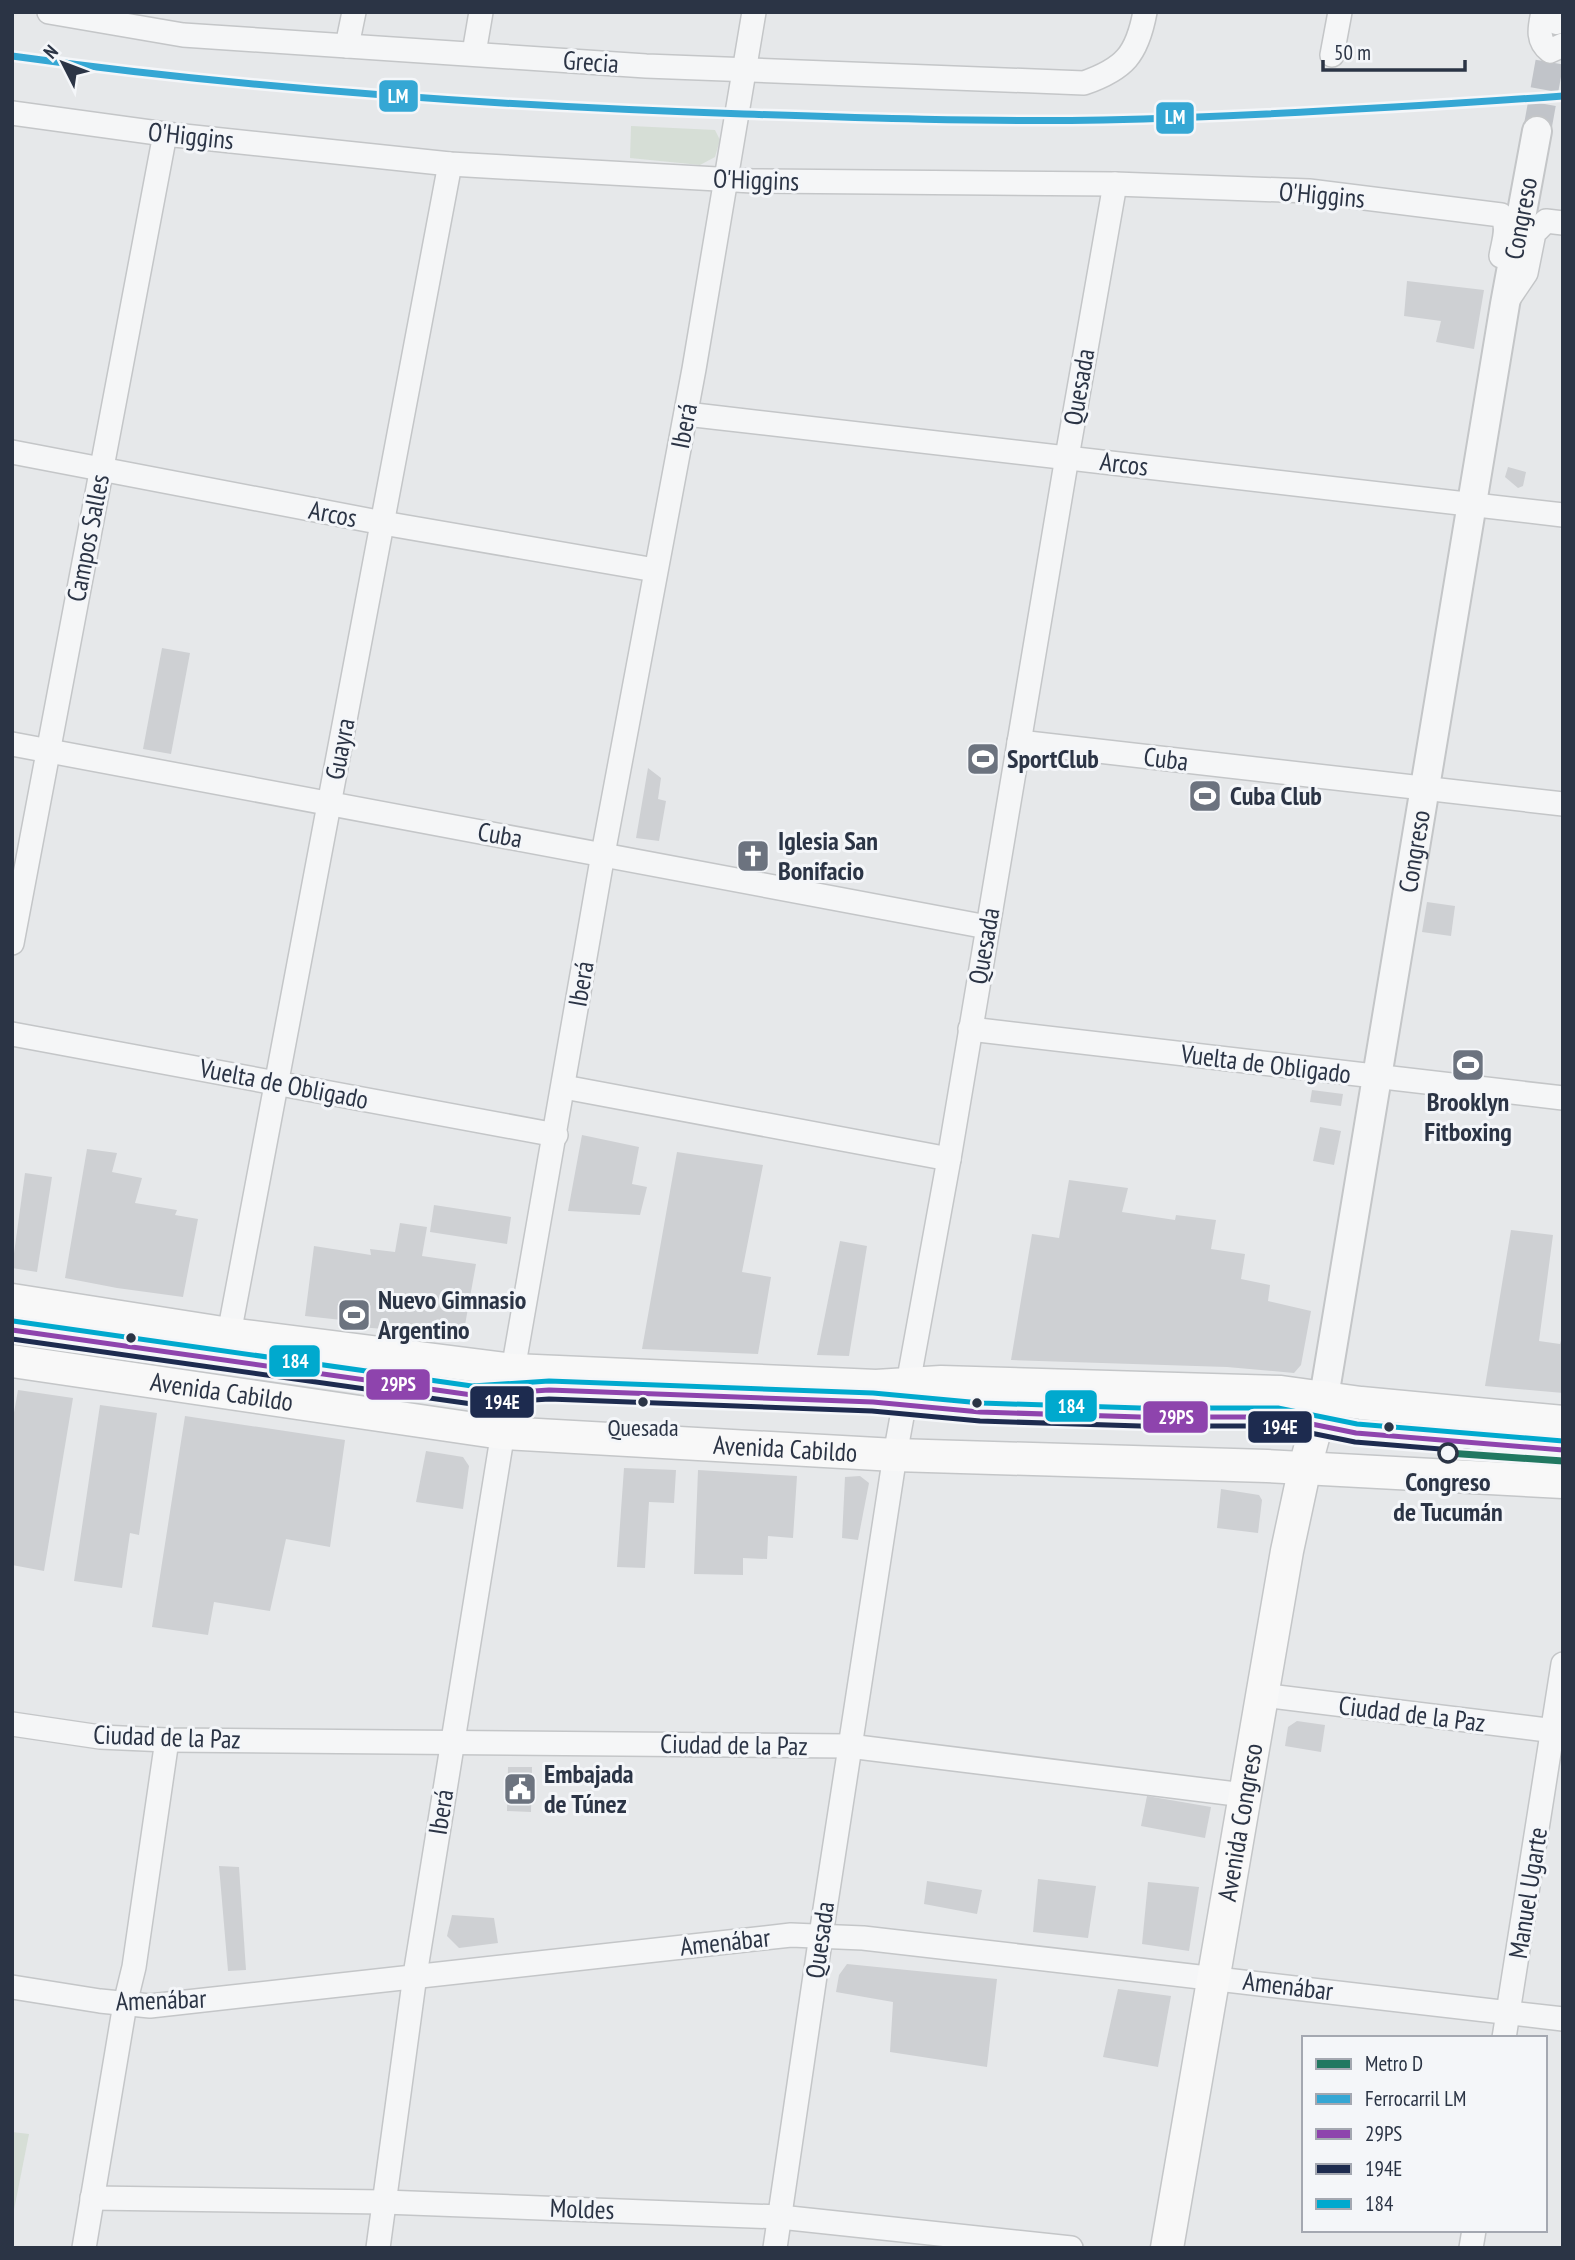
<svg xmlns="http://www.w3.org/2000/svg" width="1575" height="2260" viewBox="0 0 1575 2260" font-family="'PT Sans Narrow',sans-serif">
<rect width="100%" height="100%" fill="#e6e8ea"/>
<!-- green -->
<g fill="#d6ded6">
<path d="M631 126 715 130 720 140 715 157 700 165 630 158Z"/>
<path d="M12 2132 29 2134 12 2220Z"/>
</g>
<!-- building -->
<g fill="#ced0d3">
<path d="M1407 281 1484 290 1474 349 1436 342 1441 321 1404 316Z"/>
<path d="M1508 467 1526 472 1523 486 1518 488 1505 477Z"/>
<path d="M162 648 190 653 171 754 143 749Z"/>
<path d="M648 768 661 778 658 799 666 801 659 841 636 838Z"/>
<path d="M1427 902 1455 906 1451 936 1422 932Z"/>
<path d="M1312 1090 1343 1094 1341 1106 1310 1102Z"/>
<path d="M1320 1127 1341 1131 1334 1165 1313 1161Z"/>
<path d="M582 1135 639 1147 632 1184 647 1187 640 1215 568 1211Z"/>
<path d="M87 1149 117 1153 112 1172 142 1178 135 1203 177 1210 175 1215 198 1219 183 1297 117 1288 65 1278Z"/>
<path d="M677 1152 763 1165 742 1272 771 1277 758 1354 642 1349Z"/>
<path d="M25 1173 52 1177 37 1272 12 1268Z"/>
<path d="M1069 1180 1128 1188 1122 1212 1175 1220 1176 1215 1216 1220 1211 1249 1245 1254 1241 1279 1270 1285 1268 1301 1311 1311 1301 1365 1294 1373 1227 1367 1011 1360 1032 1234 1059 1238Z"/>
<path d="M434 1205 511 1217 507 1244 430 1232Z"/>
<path d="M400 1223 427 1227 422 1256 476 1264 463 1336 385 1326 384 1329 359 1327 360 1322 305 1316 314 1246 371 1255 370 1249 395 1252Z"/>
<path d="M1511 1230 1553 1235 1539 1341 1560 1344 1563 1334V1393L1485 1386Z"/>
<path d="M840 1241 867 1246 849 1356 817 1355Z"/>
<path d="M18 1390 73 1398 44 1571 12 1565V1424Z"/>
<path d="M100 1405 157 1413 139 1535 130 1533 122 1588 74 1581Z"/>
<path d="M185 1416 345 1440 330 1547 286 1539 270 1611 214 1602 208 1635 152 1627Z"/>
<path d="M426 1451 463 1457 469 1466 463 1509 416 1502Z"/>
<path d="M624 1468 676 1470 674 1503 649 1502 645 1568 617 1567Z"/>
<path d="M698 1470 797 1476 793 1538 768 1536 767 1559 743 1558V1575L694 1574Z"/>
<path d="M860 1476 869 1483 858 1540 842 1538 845 1477Z"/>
<path d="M1221 1489 1259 1495 1262 1500 1258 1533 1217 1528Z"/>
<path d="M1297 1721 1325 1725 1321 1752 1285 1746 1288 1727Z"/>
<path d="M508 1767H532L531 1812 507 1811Z"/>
<path d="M1147 1796 1211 1807 1205 1838 1141 1826Z"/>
<path d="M219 1866 239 1867 246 1970 228 1971Z"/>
<path d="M1038 1879 1096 1886 1088 1938 1033 1932Z"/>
<path d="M927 1881 982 1890 977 1914 924 1904Z"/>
<path d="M1148 1882 1199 1887 1189 1951 1142 1944Z"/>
<path d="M452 1915 494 1918 498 1943 459 1948 447 1936Z"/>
<path d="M847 1964 997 1979 987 2067 890 2052 893 2002 836 1992 839 1975Z"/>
<path d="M1118 1989 1171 1996 1158 2067 1103 2057Z"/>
</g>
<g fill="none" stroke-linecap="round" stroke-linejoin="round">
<!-- tertiary-tunnel -->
<path stroke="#c1c4c9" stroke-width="28" stroke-dasharray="28 14" stroke-linecap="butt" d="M1537 131 1557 20"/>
<defs>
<g id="minor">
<path d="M49 12 183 35 646 66 1084 83C1124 69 1137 55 1145 12"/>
<path d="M1543 12C1540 27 1536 40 1550 51L1563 45"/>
<path d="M347 46 354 12"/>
<path d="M474 53 481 12"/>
<path d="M1332 55 1340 12"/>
<path d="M12 113 165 134 450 164 753 181 1115 184 1309 191 1501 215C1510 226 1503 243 1501 256"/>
<path d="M1507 301 1526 273 1534 233 1546 221 1563 223"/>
<path d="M686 414 1563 515"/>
<path d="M12 452 383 523 655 570"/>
<path d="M1019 742 1563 804"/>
<path d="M12 744 987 927"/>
<path d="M12 943 165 134"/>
<path d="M970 1029 1563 1098"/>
<path d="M12 1034 556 1135"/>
<path d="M564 1087 949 1159"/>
<path d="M229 1334 450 164"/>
<path d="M1262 1695 1563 1732"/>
<path d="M12 1724 100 1737 167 1740 849 1746 1244 1795"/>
<path d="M12 1987 100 2001 150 2006 791 1935 863 1938 1563 2019"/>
<path d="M1504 2038 1563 1664"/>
<path d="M92 2198 384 2202 780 2217 1071 2248"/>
<path d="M84 2248 125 2004 134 1967 167 1740"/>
<path d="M378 2248 415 1975 513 1370 603 854 694 369 754 12"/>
<path d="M775 2248 821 1935 895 1455 949 1159 1067 457 1115 184"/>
<path d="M1471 2248 1474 2230"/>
</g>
<g id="tertiary">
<path d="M1557 20 1558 12"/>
<path id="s1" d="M1324 1397 1505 304 1537 131"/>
</g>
<g id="secondary">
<path d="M12 1300 229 1334 513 1370 876 1386 941 1382 1281 1392 1361 1403 1563 1422"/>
<path id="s2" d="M12 1361 502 1433 895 1455 1267 1466 1563 1482"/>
<path id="s3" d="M1167 2248 1287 1551 1305 1467 1324 1397"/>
</g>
</defs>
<!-- minor casing -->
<use href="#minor" stroke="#c4c6c8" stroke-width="26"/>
<!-- tertiary casing -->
<use href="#tertiary" stroke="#c4c6c8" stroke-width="32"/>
<!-- secondary casing -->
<use href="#secondary" stroke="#c4c6c8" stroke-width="35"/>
<!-- minor -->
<use href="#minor" stroke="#f5f6f7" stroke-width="23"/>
<!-- tertiary -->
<use href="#tertiary" stroke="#f5f6f7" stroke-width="28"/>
<!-- secondary -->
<use href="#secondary" stroke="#f8f8f8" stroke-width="32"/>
<defs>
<path id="bus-1" d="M12 1330 472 1395 549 1390 873 1402 980 1412 1140 1417H1277L1356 1433 1563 1450"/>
<path id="bus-2" d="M12 1339 472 1404 549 1399 872 1411 980 1421 1140 1426H1276L1355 1442 1562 1459"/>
<path id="bus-3" d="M13 1321 472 1386 549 1381 873 1393 981 1403 1140 1408H1278L1357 1424 1563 1441"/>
</defs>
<!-- bus-1 casing -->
<use href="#bus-1" stroke="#f4f6f9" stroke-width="10"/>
<!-- bus-2 casing -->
<use href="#bus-2" stroke="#f4f6f9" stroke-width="10"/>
<!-- bus-3 casing -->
<use href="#bus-3" stroke="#f4f6f9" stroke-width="10"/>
<!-- bus-1 -->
<use href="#bus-1" stroke="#8e44ad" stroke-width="5"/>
<!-- bus-2 -->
<use href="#bus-2" stroke="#1d2b4f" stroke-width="5"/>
<!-- bus-3 -->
<use href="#bus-3" stroke="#00a9ce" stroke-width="5"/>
<defs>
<path id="rail-1" d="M12 56C255 90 499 106 744 114 863 118 983 122 1103 120 1256 116 1410 107 1563 96"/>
</defs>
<!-- rail-1 casing -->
<use href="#rail-1" stroke="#f4f6f9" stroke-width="12"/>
<!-- rail-1 -->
<use href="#rail-1" stroke="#35a7d4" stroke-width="7"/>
<defs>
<path id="metro-1" d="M1448 1453 1563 1461"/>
</defs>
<!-- metro-1 casing -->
<use href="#metro-1" stroke="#f4f6f9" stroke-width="12"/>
<!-- metro-1 -->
<use href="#metro-1" stroke="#217861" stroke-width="7"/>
</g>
<!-- icons -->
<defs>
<symbol id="stadium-square" viewBox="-11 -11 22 22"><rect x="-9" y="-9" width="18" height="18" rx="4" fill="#6c737f" stroke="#f4f6f9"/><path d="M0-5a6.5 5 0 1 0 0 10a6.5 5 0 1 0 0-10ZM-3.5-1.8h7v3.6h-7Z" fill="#fff"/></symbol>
<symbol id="church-square" viewBox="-11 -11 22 22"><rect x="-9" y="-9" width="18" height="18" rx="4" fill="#6c737f" stroke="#f4f6f9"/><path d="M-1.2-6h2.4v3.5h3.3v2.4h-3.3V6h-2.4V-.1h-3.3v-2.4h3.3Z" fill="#fff"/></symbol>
<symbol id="civic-square" viewBox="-11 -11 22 22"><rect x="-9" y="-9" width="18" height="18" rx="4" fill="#6c737f" stroke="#f4f6f9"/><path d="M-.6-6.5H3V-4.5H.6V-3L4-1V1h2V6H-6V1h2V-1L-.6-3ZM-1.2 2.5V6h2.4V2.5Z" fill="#fff"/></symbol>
</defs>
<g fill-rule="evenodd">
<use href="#stadium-square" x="964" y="740" width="38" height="38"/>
<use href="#stadium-square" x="1186" y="777" width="38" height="38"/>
<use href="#church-square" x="734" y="837" width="38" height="38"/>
<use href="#stadium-square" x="1449" y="1046" width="38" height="38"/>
<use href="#stadium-square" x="335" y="1296" width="38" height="38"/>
<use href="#civic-square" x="501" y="1770" width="38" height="38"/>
</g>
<!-- markers -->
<g fill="#2b3445" stroke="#f4f6f9" stroke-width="2.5">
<circle cx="131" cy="1338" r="6"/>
<circle cx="643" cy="1402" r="6"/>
<circle cx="977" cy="1403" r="6"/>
<circle cx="1389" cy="1427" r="6"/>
</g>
<circle fill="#f4f6f9" stroke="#2b3445" stroke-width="3.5" cx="1448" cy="1453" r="9"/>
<g text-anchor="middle" stroke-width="6" stroke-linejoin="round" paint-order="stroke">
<!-- bus labels -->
<g font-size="24" fill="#2b3445" stroke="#f4f6f9">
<text x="643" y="1436">Quesada</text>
</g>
<!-- street labels -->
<g font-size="26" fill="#2b3445" stroke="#f4f6f9">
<text transform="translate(591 62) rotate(4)" y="9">Grecia</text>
<text transform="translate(191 136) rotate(6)" y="9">O'Higgins</text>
<text transform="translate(756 180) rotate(2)" y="9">O'Higgins</text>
<text transform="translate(1322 195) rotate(5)" y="9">O'Higgins</text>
<text dy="9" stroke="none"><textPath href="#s1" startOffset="1195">Congreso</textPath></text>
<text transform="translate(1079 387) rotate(-80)" y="9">Quesada</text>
<text transform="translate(684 426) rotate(-79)" y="9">Iberá</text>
<text transform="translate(1124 464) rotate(7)" y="9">Arcos</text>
<text transform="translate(333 514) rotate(11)" y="9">Arcos</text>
<text transform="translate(88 538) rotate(-79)" y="9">Campos Salles</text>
<text transform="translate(340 749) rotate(-79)" y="9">Guayra</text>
<text transform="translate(1166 759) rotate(7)" y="9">Cuba</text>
<text transform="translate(500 835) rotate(10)" y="9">Cuba</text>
<text dy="9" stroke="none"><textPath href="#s1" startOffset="553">Congreso</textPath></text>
<text transform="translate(984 946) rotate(-80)" y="9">Quesada</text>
<text transform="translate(581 984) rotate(-80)" y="9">Iberá</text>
<text transform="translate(1266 1064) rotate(7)" y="9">Vuelta de Obligado</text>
<text transform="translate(284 1084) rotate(11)" y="9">Vuelta de Obligado</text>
<text dy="9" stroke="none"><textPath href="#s2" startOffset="212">Avenida Cabildo</textPath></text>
<text dy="9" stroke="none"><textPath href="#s2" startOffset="779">Avenida Cabildo</textPath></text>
<text transform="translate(1412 1714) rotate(7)" y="9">Ciudad de la Paz</text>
<text transform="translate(167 1737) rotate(2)" y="9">Ciudad de la Paz</text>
<text transform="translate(734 1745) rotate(1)" y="9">Ciudad de la Paz</text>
<text transform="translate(441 1812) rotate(-81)" y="9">Iberá</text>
<text dy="9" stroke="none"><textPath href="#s3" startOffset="432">Avenida Congreso</textPath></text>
<text transform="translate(1528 1893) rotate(-81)" y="9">Manuel Ugarte</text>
<text transform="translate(820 1940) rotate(-82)" y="9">Quesada</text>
<text transform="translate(725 1942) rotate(-6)" y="9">Amenábar</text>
<text transform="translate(1288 1986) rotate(7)" y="9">Amenábar</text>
<text transform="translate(161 2000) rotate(-2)" y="9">Amenábar</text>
<text transform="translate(582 2209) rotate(2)" y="9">Moldes</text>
</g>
<!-- poi labels -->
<g font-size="26" font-weight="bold" fill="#2b3445" stroke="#f4f6f9" text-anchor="start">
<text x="1007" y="768">SportClub</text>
<text x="1230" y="805">Cuba Club</text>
<text x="778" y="850">Iglesia San<tspan x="778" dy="30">Bonifacio</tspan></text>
<text x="1468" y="1111" text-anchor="middle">Brooklyn<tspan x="1468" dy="30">Fitboxing</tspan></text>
<text x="378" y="1309">Nuevo Gimnasio<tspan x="378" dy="30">Argentino</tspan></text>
<text x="544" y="1783">Embajada<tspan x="544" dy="30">de Túnez</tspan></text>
</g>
<!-- stop labels -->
<g font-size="26" font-weight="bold" fill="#2b3445" stroke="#f4f6f9">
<text x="1448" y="1491">Congreso<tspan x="1448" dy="30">de Tucumán</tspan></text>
</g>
</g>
<g stroke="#f4f6f9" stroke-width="2.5">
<rect x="378" y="79" width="41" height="34" rx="7" fill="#35a7d4"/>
<rect x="1155" y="101" width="40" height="34" rx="7" fill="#35a7d4"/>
<rect x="268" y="1344" width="53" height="34" rx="7" fill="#00a9ce"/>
<rect x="365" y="1368" width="66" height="33" rx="7" fill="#8e44ad"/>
<rect x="469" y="1385" width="66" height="34" rx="7" fill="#1d2b4f"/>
<rect x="1044" y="1389" width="54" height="34" rx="7" fill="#00a9ce"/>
<rect x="1142" y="1400" width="67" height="34" rx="7" fill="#8e44ad"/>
<rect x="1247" y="1410" width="66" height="34" rx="7" fill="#1d2b4f"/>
</g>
<g font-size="19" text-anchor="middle" font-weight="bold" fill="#fff">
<text x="398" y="103">LM</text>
<text x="1175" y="124">LM</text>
<text x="295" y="1368">184</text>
<text x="398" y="1391">29PS</text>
<text x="502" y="1409">194E</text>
<text x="1071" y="1413">184</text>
<text x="1176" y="1424">29PS</text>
<text x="1280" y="1434">194E</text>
</g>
<!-- border -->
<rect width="1575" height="2260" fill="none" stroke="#2b3445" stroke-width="28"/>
<!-- legend -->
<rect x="1302" y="2036" width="245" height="196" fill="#f4f6f9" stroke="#a4a8b1" stroke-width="2"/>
<rect x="1316" y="2059" width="35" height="10" fill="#217861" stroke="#a4a8b1" stroke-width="2"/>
<text x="1365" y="2071" font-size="21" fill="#2b3445">Metro D</text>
<rect x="1316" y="2094" width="35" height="10" fill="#35a7d4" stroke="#a4a8b1" stroke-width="2"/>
<text x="1365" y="2106" font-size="21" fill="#2b3445">Ferrocarril LM</text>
<rect x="1316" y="2129" width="35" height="10" fill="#8e44ad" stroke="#a4a8b1" stroke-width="2"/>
<text x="1365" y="2141" font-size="21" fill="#2b3445">29PS</text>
<rect x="1316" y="2164" width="35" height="10" fill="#1d2b4f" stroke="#a4a8b1" stroke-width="2"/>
<text x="1365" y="2176" font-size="21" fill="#2b3445">194E</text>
<rect x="1316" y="2199" width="35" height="10" fill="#00a9ce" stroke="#a4a8b1" stroke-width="2"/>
<text x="1365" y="2211" font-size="21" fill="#2b3445">184</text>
<!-- north arrow -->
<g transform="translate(63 63) rotate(312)" stroke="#f4f6f9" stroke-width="5" paint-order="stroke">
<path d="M0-5L12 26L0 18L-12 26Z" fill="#2b3445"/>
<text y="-10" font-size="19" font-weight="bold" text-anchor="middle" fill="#2b3445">N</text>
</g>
<!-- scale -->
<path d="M1323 60v10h142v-10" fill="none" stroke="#2b3445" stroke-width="3.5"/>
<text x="1334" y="60" font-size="21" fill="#2b3445" stroke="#f4f6f9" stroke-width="5" paint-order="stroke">50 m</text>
</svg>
